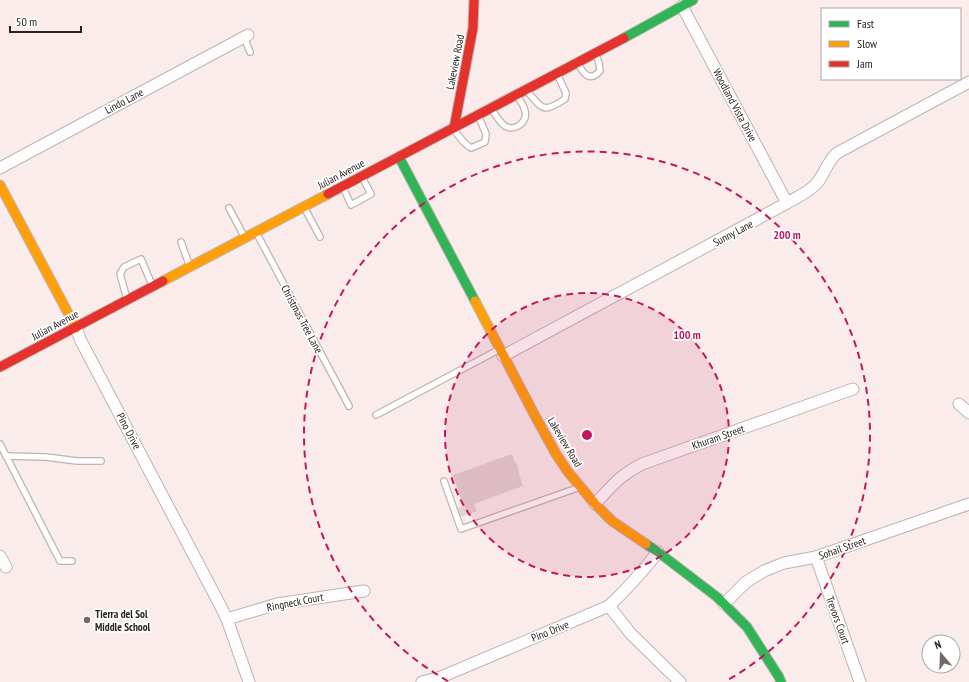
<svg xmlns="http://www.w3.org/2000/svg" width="969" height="682" viewBox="0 0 969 682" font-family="'PT Sans Narrow',sans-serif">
<rect width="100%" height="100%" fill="#f9eceb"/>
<!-- building -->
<path fill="#e1d2d3" d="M512 454 515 463 516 462 519 470H518L523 486 474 504 477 511 461 517 458 508 464 506 453 475Z"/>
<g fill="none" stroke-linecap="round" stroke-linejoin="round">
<defs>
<g id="lane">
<path d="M244 37 250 52"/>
<path d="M577 62C583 73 589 83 600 71L599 63 595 53"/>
<path d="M527 91C543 109 542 114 565 99L566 93 557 74"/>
<path d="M491 108C495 114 499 122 505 126 515 132 528 122 525 111 524 105 519 99 516 94"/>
<path d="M454 129C459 137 463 143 471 148L485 142 486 134 478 115"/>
<path d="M343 187 351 205 371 194 362 177"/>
<path d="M304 207 320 237"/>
<path d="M229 208 245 238"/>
<path d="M257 234 349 406"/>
<path d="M181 242 190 267"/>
<path d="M127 299 120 274 124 267 141 259 153 287"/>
<path d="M376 415 500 349"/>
<path d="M0 444 60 561H72"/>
<path d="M6 456 46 457 77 461H101"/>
<path d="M444 481 461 529 580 487"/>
</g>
<g id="street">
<path d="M682 6 787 203"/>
<path d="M0 168 248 35"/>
<path d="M76 328 81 341 220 605 227 619 249 682"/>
<path d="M503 356 787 203C797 197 810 192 818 182 825 172 828 161 837 153L969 82"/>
<path d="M959 404 969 413"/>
<path d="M595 504C611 487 620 475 642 464L853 389"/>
<path d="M0 556 6 567"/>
<path d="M816 557 860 682"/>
<path d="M724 604 746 582 764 571 784 563 816 557 969 504"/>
<path d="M609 606 631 634 680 682"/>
<path d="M227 619 277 604 364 591"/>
<path d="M422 682 441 677 609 606C627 589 643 571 658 552"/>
</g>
<g id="fast">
<path d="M624 38 693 0"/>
<path d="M399 157 475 301"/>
<path d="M646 544 658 552 717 597 747 627 779 677 781 682"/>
</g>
<g id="slow">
<path d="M0 185 76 328"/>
<path d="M163 281 328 194"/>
<path d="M475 301 534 414 556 454 568 472 595 504 612 521 646 544"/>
</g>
<g id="jam">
<path d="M454 128 473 28 474 0"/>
<path d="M328 194 624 38"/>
<path d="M0 367 163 281"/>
</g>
</defs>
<!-- lane casing -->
<use href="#lane" stroke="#beb4b3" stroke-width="8"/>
<!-- street casing -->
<use href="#street" stroke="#beb4b3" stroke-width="13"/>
<!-- fast casing -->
<use href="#fast" stroke="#beb4b3" stroke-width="11"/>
<!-- slow casing -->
<use href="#slow" stroke="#beb4b3" stroke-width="11"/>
<!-- jam casing -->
<use href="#jam" stroke="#beb4b3" stroke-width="11"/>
<!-- lane -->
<use href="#lane" stroke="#fefcfc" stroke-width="5.5"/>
<!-- street -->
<use href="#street" stroke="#fefcfc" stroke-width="11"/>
<!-- fast -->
<use href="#fast" stroke="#30b455" stroke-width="9"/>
<!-- slow -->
<use href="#slow" stroke="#ff9f0a" stroke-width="9"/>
<!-- jam -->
<use href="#jam" stroke="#e5322d" stroke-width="9"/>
</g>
<!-- distance rings -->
<circle cx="587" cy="435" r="142" fill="#c2185b" fill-opacity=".12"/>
<g fill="none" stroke="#c2185b" stroke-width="2" stroke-dasharray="7 5">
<circle cx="587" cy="435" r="142"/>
<path d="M448 681A283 283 0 1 1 726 681"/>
</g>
<!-- markers -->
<circle fill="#726968" stroke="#fff" stroke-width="1.5" cx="87" cy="620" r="4"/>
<g text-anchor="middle" stroke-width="3.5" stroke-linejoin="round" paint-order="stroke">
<!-- street labels -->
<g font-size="11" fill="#2a2221" stroke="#fff">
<text transform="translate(455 62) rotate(-79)" y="4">Lakeview Road</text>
<text transform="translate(124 101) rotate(-28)" y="4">Lindo Lane</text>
<text transform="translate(735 105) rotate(62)" y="4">Woodland Vista Drive</text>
<text transform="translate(341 174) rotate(-28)" y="4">Julian Avenue</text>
<text transform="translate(733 233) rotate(-28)" y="4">Sunny Lane</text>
<text transform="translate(302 319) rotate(62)" y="4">Christmas Tree Lane</text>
<text transform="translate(55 325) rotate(-28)" y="4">Julian Avenue</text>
<text transform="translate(129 431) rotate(62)" y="4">Pino Drive</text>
<text transform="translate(718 437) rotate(-19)" y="4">Khuram Street</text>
<text transform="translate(565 442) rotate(59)" y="4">Lakeview Road</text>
<text transform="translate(842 548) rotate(-19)" y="4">Sohail Street</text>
<text transform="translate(295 602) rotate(-11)" y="4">Ringneck Court</text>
<text transform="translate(838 620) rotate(70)" y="4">Trevors Court</text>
<text transform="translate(550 631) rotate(-22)" y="4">Pino Drive</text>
</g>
<!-- poi labels -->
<g font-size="11" font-weight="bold" fill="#2a2221" stroke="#fff" text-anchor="start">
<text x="95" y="618">Tierra del Sol<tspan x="95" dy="13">Middle School</tspan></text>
</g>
</g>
<circle cx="587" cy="435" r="6" fill="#c2185b" stroke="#fff" stroke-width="2"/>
<g font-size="12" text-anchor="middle" font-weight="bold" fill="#c2185b" stroke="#fff" stroke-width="3.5" stroke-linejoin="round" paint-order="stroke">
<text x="787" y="239">200 m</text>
<text x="687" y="339">100 m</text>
</g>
<!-- legend -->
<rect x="821" y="8" width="140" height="72" fill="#ffffff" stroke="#aaa7a6"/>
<rect x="829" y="21" width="20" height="6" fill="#30b455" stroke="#aaa7a6"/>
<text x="857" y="28" font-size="12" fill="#2a2221">Fast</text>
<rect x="829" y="41" width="20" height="6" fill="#ff9f0a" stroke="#aaa7a6"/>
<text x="857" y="48" font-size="12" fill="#2a2221">Slow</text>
<rect x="829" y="61" width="20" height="6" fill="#e5322d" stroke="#aaa7a6"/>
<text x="857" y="68" font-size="12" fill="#2a2221">Jam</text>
<!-- north arrow -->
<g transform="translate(941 654) rotate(341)"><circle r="19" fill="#ffffff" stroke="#aaa7a6"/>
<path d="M0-3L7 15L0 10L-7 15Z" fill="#726968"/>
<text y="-6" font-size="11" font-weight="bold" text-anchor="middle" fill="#2a2221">N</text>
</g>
<!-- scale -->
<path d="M10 26v6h71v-6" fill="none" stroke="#2a2221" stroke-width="2"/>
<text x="16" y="26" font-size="12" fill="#2a2221" stroke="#ffffff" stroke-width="3" paint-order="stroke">50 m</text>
</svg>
